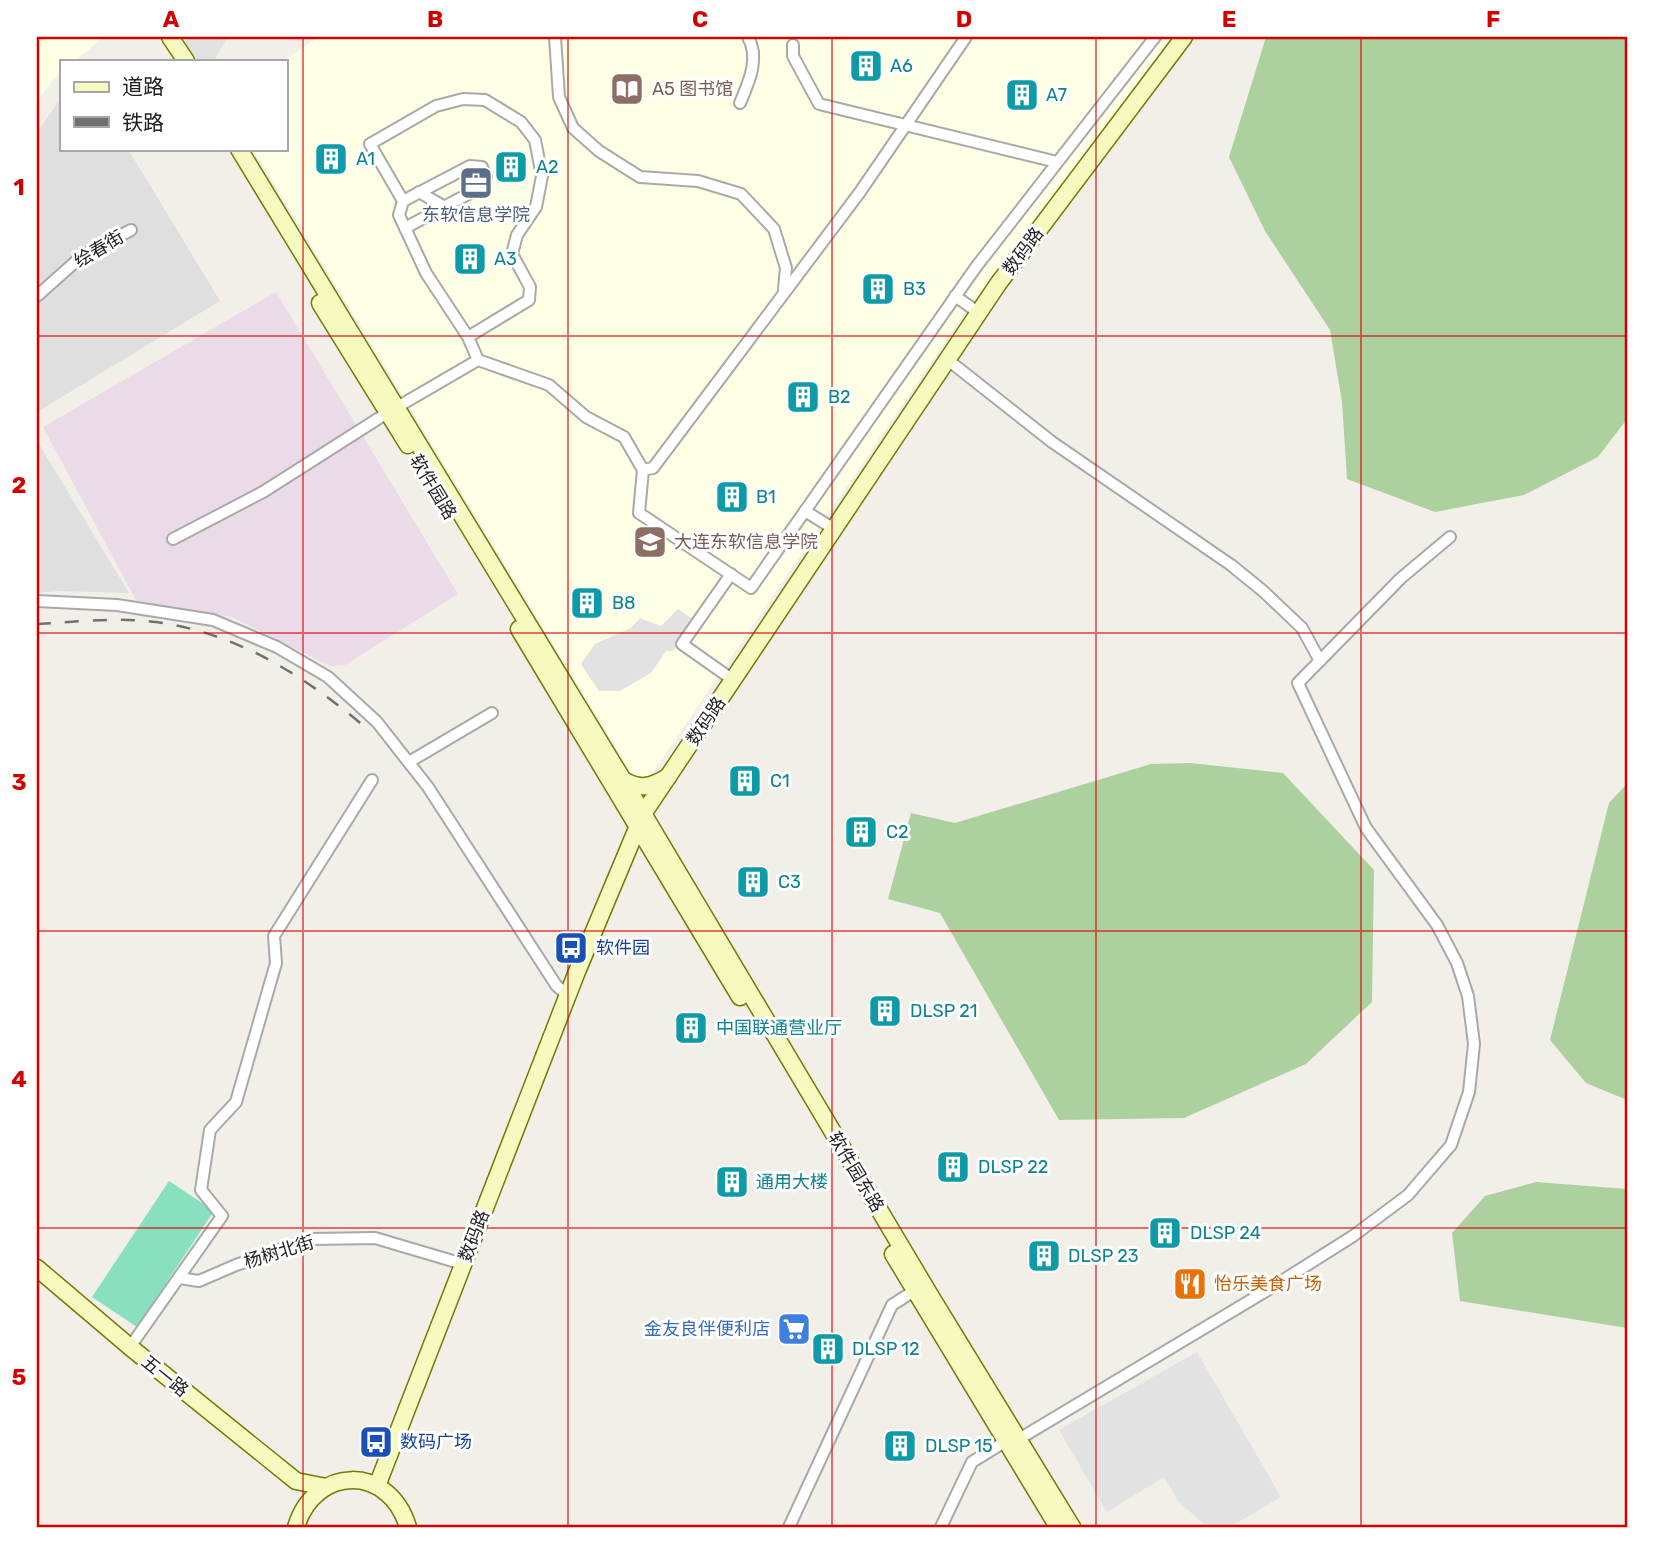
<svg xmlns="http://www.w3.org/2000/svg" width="1664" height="1564" viewBox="0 0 1664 1564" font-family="Rubik,'Noto Sans SC',sans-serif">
<rect width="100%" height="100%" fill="#f2efe9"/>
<!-- residential -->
<g fill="#e0dfdf">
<path d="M61 98V149H128L220 301 37 412V133Z"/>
<path d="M37 441 129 593 59 591 37 593Z"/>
</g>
<!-- industrial -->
<path fill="#ebdbe8" d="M276 292 458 594 345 665 330 666 232 617 137 602 43 427Z"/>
<!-- education -->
<g fill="#ffffe5">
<path d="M37 37H104L75 61H61V73L52 81 37 102Z"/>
<path d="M319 37H1175L963 315 650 777 645 778 632 774 253 149H285V61H283Z"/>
</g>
<!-- forest -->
<g fill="#add19e">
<path d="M1266 37H1627V419L1598 457 1524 495 1435 512 1347 479 1342 402 1330 330 1265 231 1229 157Z"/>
<path d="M1190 763 1283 773 1374 870 1372 1002 1306 1064 1184 1118 1059 1120 940 913 888 899 911 813 955 823 1151 764Z"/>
<path d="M1627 784V1100L1586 1083 1550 1040 1609 803Z"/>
<path d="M1536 1182 1627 1189V1328L1460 1301 1452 1233 1485 1196Z"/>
</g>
<!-- pitch -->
<path fill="#88e0be" d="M169 1181 214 1211 137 1327 92 1297Z"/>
<!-- parking -->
<g fill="#e2e2e2">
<path d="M189 37H228L214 61H189L181 48Z"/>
<path d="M678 609 694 620 673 651H666L651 673 620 691H599L581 664 595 644 631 628 640 618 661 626Z"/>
<path d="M1197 1352 1281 1497 1230 1527H1207L1178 1501 1164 1477 1107 1512 1059 1430Z"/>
</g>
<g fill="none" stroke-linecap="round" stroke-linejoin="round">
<defs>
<g id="street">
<path d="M555 37 559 97 573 128 599 151 640 177 698 181 741 194 774 229 786 268 784 289"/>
<path d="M966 37 860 192 653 468 643 470 639 513 751 588 976 267 1155 37"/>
<path d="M793 45V56L819 104 1057 162"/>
<path d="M740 103C749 82 760 58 748 37"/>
<path d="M419 192 445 207"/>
<path d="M403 201 470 166 482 167 486 177 483 186 405 228"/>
<path d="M37 296 83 255 131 230"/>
<path d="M955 296 979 313"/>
<path d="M468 337 529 300 530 287 512 254 517 235 536 207 542 176 535 140 521 122 485 100 463 99 436 106 370 144 403 201 399 215 426 273 468 337 478 360"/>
<path d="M948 360 1052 442 1231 565 1263 591 1302 628 1320 661"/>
<path d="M805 511 834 529"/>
<path d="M173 539 263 492 387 413 478 360 549 385 586 417 624 437 643 470"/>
<path d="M731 574 682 644 733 680"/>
<path d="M37 601 117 605 213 620 277 647 328 677 377 722 428 787 556 985 568 996"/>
<path d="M409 762 492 713"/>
<path d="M179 1278 199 1281 236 1265 313 1239 375 1238 463 1264"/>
<path d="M130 1347 222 1216 201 1190 210 1130 236 1102 276 963 274 936 372 780"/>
<path d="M1014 1442 1266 1291 1353 1236 1408 1195 1451 1145 1469 1092 1474 1044 1468 996 1457 963 1437 925 1366 828 1298 683 1401 578 1450 537"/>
<path d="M789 1527 892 1305 914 1291"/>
<path d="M941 1527 972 1462 1006 1441"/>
</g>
<g id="secondary">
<path d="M170 37 186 61"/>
<path d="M239 149 623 780 930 1295 1072 1527"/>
<path d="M320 303 408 445"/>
<path d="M519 629 740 997"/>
<path d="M623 780C640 790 651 787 668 777"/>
<path d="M893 1254 1058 1527"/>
<path d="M37 1268 130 1347 296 1481 326 1487"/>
<path d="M377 1486 576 974 643 814 998 284 1184 37"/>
<path d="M296 1527C315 1465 389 1464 408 1527"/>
</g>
</defs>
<!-- street casing -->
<use href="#street" stroke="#a9a9a9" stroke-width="14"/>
<!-- secondary casing -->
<use href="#secondary" stroke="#707d05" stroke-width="19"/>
<!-- street -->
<use href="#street" stroke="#fff" stroke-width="10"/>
<!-- secondary -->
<use href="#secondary" stroke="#f7fabf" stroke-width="16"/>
<!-- rail -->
<path stroke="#707070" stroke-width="2.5" stroke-dasharray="14 14" stroke-linecap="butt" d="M37 624C76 622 117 617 156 622 237 633 303 675 365 727"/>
</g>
<!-- grid -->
<path fill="none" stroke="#d40000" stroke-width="2" stroke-opacity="0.55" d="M303 37V1527M568 37V1527M832 37V1527M1096 37V1527M1361 37V1527M37 336H1627M37 633H1627M37 931H1627M37 1228H1627"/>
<!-- icons -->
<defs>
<symbol id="building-square" viewBox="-11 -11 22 22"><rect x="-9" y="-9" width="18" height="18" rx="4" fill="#0f9aa8" stroke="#fff"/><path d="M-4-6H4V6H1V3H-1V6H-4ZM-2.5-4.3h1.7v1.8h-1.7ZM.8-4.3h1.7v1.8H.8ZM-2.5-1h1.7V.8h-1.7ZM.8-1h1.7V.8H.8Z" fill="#fff"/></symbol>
<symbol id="library-square" viewBox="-11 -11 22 22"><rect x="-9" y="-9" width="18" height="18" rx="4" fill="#8d6e63" stroke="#fff"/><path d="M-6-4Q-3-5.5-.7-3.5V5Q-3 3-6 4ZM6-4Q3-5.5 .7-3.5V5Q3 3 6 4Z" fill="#fff"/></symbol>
<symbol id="office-square" viewBox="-11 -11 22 22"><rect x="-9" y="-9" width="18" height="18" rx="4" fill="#5c6f8a" stroke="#fff"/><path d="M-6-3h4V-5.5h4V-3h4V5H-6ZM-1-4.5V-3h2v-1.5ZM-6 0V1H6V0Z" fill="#fff"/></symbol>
<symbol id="university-square" viewBox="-11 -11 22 22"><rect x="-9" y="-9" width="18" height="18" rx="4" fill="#8d6e63" stroke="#fff"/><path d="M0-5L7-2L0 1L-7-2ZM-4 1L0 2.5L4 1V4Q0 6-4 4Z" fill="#fff"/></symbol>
<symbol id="bus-square" viewBox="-11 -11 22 22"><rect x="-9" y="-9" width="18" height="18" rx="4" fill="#1a4fb4" stroke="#fff"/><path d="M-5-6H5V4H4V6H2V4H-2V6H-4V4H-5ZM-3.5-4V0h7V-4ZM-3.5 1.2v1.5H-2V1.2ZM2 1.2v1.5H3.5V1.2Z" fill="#fff"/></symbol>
<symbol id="restaurant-square" viewBox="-11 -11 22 22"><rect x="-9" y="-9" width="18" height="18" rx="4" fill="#e8710a" stroke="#fff"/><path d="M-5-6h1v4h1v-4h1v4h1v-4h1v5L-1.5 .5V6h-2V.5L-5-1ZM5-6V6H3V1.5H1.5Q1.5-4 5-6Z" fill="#fff"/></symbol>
<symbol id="supermarket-square" viewBox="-11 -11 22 22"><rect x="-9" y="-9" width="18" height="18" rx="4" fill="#3f7fe0" stroke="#fff"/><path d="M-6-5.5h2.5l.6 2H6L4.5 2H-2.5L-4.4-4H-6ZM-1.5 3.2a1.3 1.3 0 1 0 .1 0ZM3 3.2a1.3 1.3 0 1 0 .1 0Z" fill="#fff"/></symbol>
</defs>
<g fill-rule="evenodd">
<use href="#building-square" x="847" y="47" width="38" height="38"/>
<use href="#library-square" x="608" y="70" width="38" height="38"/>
<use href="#building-square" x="1003" y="76" width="38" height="38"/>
<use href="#building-square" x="312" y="140" width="38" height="38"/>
<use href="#building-square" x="492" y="148" width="38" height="38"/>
<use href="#office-square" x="457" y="164" width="38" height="38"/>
<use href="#building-square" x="451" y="240" width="38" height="38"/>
<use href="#building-square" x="859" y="270" width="38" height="38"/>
<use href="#building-square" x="784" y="378" width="38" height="38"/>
<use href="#building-square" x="713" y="478" width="38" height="38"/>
<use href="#university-square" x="631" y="523" width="38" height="38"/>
<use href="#building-square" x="568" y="584" width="38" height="38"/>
<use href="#building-square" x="726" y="762" width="38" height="38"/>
<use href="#building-square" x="842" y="813" width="38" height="38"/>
<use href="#building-square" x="734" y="863" width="38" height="38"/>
<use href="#bus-square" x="552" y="929" width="38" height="38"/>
<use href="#building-square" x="866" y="992" width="38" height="38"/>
<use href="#building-square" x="672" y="1009" width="38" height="38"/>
<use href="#building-square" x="934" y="1148" width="38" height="38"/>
<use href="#building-square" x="713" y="1163" width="38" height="38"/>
<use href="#building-square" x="1146" y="1214" width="38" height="38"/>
<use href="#building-square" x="1025" y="1237" width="38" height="38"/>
<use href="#restaurant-square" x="1171" y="1265" width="38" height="38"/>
<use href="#supermarket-square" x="775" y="1310" width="38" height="38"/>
<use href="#building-square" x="809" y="1330" width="38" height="38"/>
<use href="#bus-square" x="357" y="1423" width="38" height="38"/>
<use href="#building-square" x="881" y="1427" width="38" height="38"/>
</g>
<g text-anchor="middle" stroke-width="6" stroke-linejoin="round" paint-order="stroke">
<!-- culture labels -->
<g font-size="18" fill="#0d838f" stroke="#fff" text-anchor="start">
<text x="890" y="72">A6</text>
<text x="1046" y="101">A7</text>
<text x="356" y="165">A1</text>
<text x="536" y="173">A2</text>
<text x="494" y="265">A3</text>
<text x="903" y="295">B3</text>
<text x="828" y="403">B2</text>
<text x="756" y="503">B1</text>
<text x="612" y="609">B8</text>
<text x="770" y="787">C1</text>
<text x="886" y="838">C2</text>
<text x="778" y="888">C3</text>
<text x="910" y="1017">DLSP 21</text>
<text x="716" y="1034">中国联通营业厅</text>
<text x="978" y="1173">DLSP 22</text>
<text x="756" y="1188">通用大楼</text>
<text x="1190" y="1239">DLSP 24</text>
<text x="1068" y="1262">DLSP 23</text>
<text x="852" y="1355">DLSP 12</text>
<text x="925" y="1452">DLSP 15</text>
</g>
<!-- education labels -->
<g font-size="18" fill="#785e54" stroke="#fff" text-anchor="start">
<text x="652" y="95">A5 图书馆</text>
<text x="674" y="548">大连东软信息学院</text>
</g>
<!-- service labels -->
<g font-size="18" fill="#4e5e75" stroke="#fff">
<text x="476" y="221">东软信息学院</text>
</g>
<!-- street labels -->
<g font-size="18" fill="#222" stroke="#fff">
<text transform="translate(99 249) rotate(-31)" y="6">绘春街</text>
<text transform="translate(1023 251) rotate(-53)" y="6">数码路</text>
<text transform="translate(433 487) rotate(59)" y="6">软件园路</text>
<text transform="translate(706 721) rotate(-56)" y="6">数码路</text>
<text transform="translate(856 1172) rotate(59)" y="6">软件园东路</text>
<text transform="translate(474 1236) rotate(-69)" y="6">数码路</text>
<text transform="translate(279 1252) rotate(-17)" y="6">杨树北街</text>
<text transform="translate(165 1376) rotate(39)" y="6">五一路</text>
</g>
<!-- transit labels -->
<g font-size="18" fill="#164399" stroke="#fff" text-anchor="start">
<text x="596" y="954">软件园</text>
<text x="400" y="1448">数码广场</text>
</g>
<!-- food labels -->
<g font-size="18" fill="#c56008" stroke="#fff" text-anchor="start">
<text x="1214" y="1290">怡乐美食广场</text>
</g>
<!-- shop labels -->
<g font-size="18" fill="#366cbe" stroke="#fff" text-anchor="end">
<text x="770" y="1335">金友良伴便利店</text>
</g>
</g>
<!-- border -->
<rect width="1664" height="1564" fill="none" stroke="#ffffff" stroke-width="77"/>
<!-- legend -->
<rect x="60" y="60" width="228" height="91" fill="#ffffff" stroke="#a7a7a7" stroke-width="2"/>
<rect x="74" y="82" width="35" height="10" fill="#f7fabf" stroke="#a7a7a7" stroke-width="2"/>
<text x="122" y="94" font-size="21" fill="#222222">道路</text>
<rect x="74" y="117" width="35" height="10" fill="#707070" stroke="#a7a7a7" stroke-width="2"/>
<text x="122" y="130" font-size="21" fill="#222222">铁路</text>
<rect x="38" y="38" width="1588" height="1488" fill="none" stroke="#d40000" stroke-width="2.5"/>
<g font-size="23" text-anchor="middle" font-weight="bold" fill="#d40000">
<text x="171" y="27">A</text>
<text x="435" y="27">B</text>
<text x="700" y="27">C</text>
<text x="964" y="27">D</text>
<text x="1229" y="27">E</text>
<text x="1493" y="27">F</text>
<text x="19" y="195">1</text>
<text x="19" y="493">2</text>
<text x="19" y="790">3</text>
<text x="19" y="1087">4</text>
<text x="19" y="1385">5</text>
</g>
</svg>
